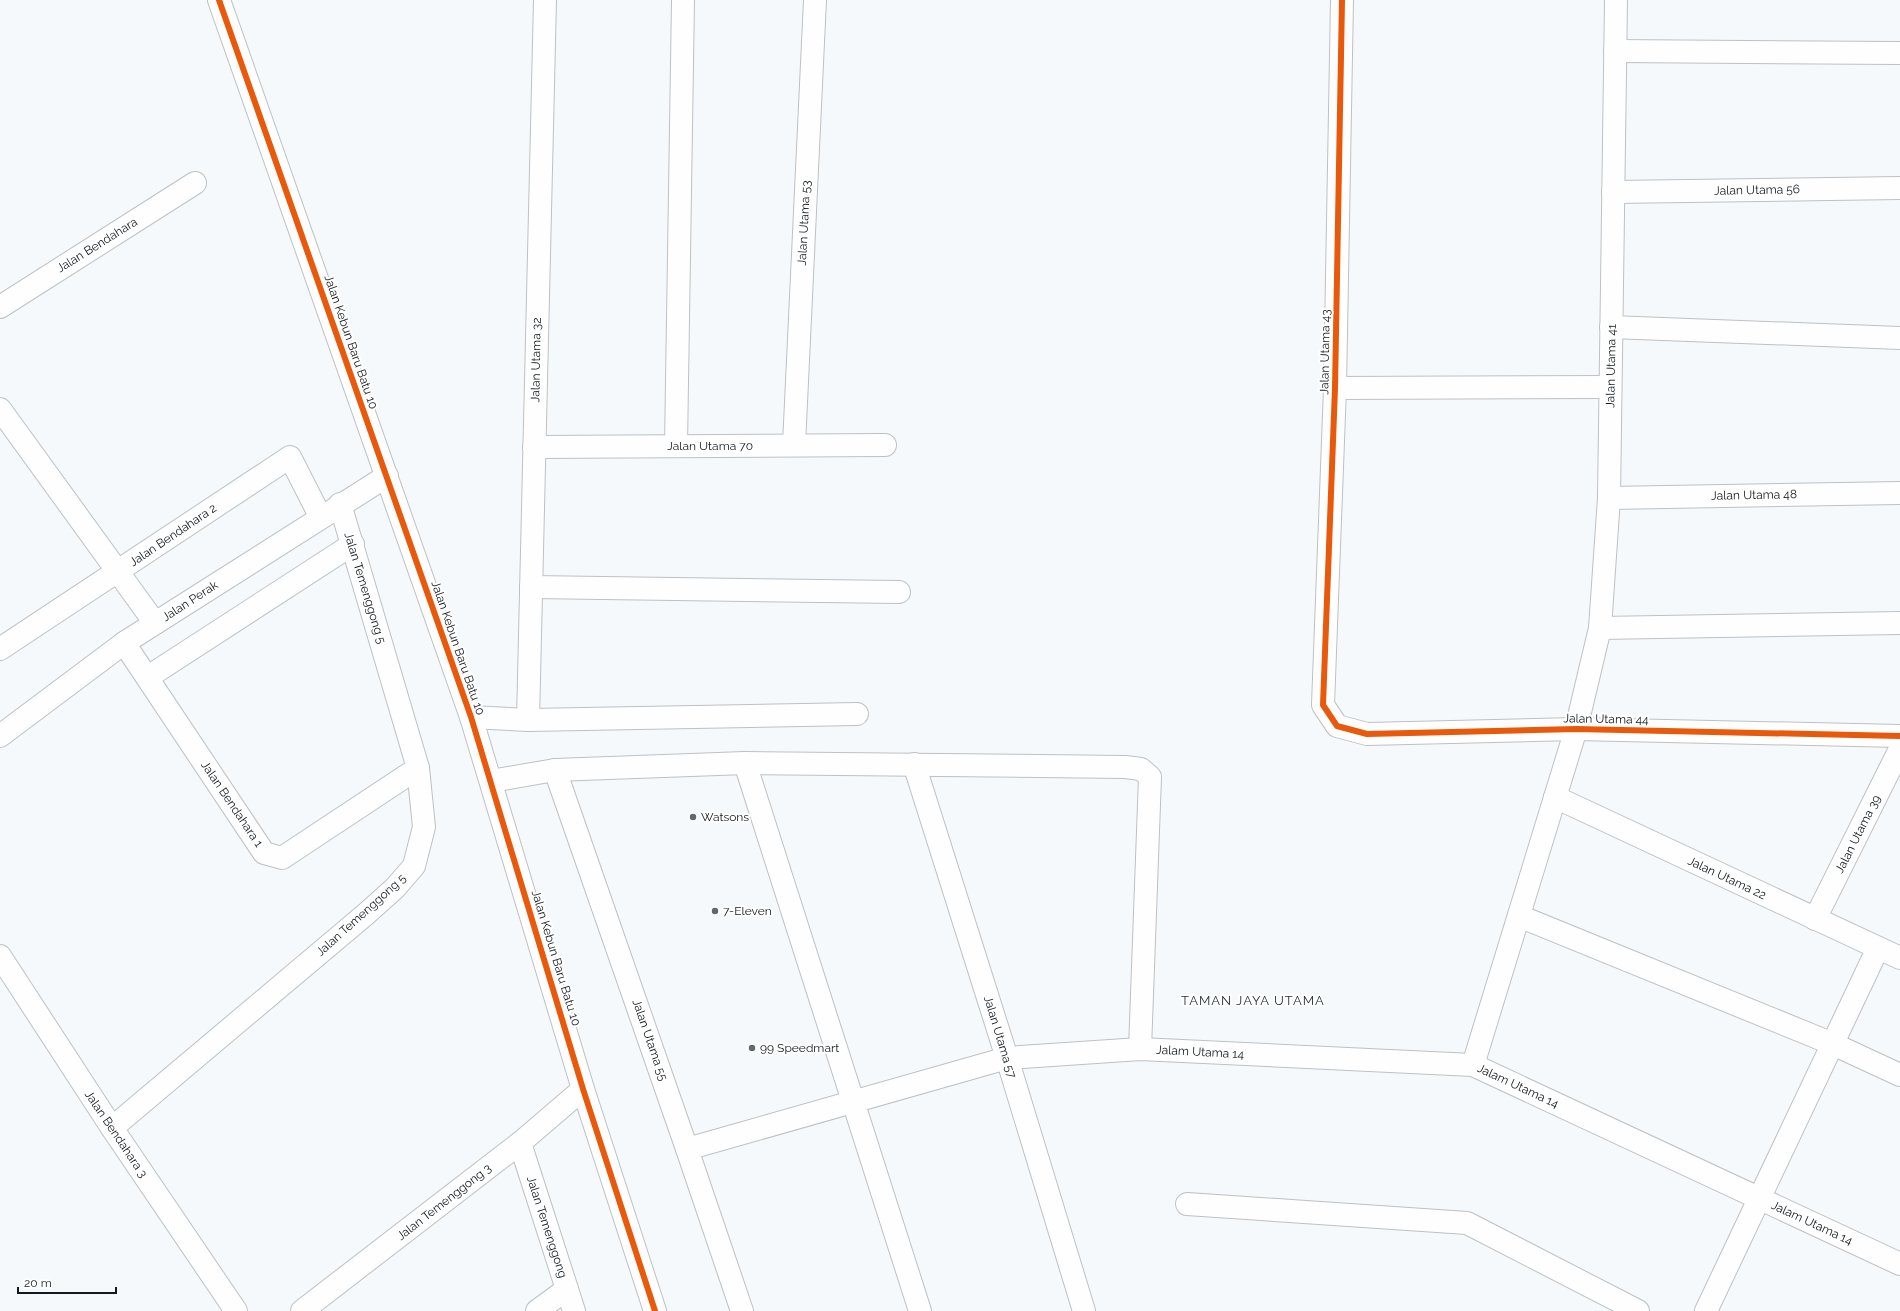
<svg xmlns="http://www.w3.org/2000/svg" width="1900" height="1311" viewBox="0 0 1900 1311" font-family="Raleway,sans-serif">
<rect width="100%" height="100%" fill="#f6f9fc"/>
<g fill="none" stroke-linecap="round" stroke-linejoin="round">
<defs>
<g id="minor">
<path d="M219 0 471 717 583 1089 655 1311"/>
<path d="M1342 0 1335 388 1323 705 1337 726 1367 734 1576 729 1900 736"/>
<path d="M1615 51 1900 53"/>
<path d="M1613 192 1900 188"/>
<path d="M0 307 195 183"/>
<path d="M1611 327 1900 338"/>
<path d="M1335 388 1610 387"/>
<path d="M0 409 155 623"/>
<path d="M794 445 815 0"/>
<path d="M676 446 683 0"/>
<path d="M534 447 885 445"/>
<path d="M1609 498 1900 493"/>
<path d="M531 587 899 592"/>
<path d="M1600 628 1900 623"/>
<path d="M124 643 264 853 282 858 418 768"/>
<path d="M0 649 290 457 320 516"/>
<path d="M148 677 353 544"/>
<path d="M471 717 528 720 857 714"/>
<path d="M528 720 545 0"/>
<path d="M0 736 124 643 387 476"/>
<path d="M745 763 920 1311"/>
<path d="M914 764 1007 1058 1084 1311"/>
<path d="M555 770 687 1149 742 1311"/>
<path d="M491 781 555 770 745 763 1125 767 1141 769 1150 777 1140 1049"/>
<path d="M1555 797 1900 958"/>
<path d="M1519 916 1833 1044 1900 1075"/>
<path d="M1815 919 1900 749"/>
<path d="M0 956 112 1128 236 1311"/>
<path d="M1473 1065 1576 729 1600 628 1609 498 1616 0"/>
<path d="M112 1128 366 914 395 888 414 866 424 827 418 768 340 504"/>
<path d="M520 1143 574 1311"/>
<path d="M687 1149 1007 1058 1140 1049 1473 1065 1900 1264"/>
<path d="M1187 1204 1467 1223 1638 1311"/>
<path d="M302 1311 520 1143 583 1089"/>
<path d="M537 1311 567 1289"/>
<path d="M1706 1311 1878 948"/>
</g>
</defs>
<!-- minor casing -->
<use href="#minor" stroke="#bdc1c4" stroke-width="24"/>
<!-- minor -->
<use href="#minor" stroke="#fefeff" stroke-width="22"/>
<defs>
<g id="cycleway">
<path d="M219 0 471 717 583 1089 655 1311"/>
<path d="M1342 0 1335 388 1323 705 1337 726 1367 734 1576 729 1900 736"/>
</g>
</defs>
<!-- cycleway casing -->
<use href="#cycleway" stroke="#fff" stroke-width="8"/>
<!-- cycleway -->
<use href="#cycleway" stroke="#e8590c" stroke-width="6"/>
</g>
<!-- markers -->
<g fill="#62676a" stroke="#fff" stroke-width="1.5">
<circle cx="693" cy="817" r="4"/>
<circle cx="715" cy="911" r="4"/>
<circle cx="752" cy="1048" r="4"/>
</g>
<g text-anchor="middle" stroke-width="4" stroke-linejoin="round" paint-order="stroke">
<!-- street labels -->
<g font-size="12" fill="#13191c" stroke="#fff">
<text transform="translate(1757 190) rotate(-1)" y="4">Jalan Utama 56</text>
<text transform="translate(804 223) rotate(-87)" y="4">Jalan Utama 53</text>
<text transform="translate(97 245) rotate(-32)" y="4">Jalan Bendahara</text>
<text transform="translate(351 342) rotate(71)" y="4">Jalan Kebun Baru Batu 10</text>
<text transform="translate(1325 352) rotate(-89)" y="4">Jalan Utama 43</text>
<text transform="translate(536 360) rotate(-89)" y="4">Jalan Utama 32</text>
<text transform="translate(1611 366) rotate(-89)" y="4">Jalan Utama 41</text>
<text x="710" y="450">Jalan Utama 70</text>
<text transform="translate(1754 495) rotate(-1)" y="4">Jalan Utama 48</text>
<text transform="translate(173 535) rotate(-34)" y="4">Jalan Bendahara 2</text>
<text transform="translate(365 588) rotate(73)" y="4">Jalan Temenggong 5</text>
<text transform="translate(190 601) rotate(-33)" y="4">Jalan Perak</text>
<text transform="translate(458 648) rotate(71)" y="4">Jalan Kebun Baru Batu 10</text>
<text transform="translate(1606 719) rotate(1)" y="4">Jalan Utama 44</text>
<text transform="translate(232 804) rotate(56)" y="4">Jalan Bendahara 1</text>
<text transform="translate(1858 834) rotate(-63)" y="4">Jalan Utama 39</text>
<text transform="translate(1727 878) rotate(25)" y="4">Jalan Utama 22</text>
<text transform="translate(361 915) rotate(-42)" y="4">Jalan Temenggong 5</text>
<text transform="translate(556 958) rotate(73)" y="4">Jalan Kebun Baru Batu 10</text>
<text transform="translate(1000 1037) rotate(73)" y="4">Jalan Utama 57</text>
<text transform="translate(650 1040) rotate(71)" y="4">Jalan Utama 55</text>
<text transform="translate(1200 1052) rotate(3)" y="4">Jalam Utama 14</text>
<text transform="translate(1518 1086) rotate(25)" y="4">Jalam Utama 14</text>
<text transform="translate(116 1134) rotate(56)" y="4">Jalan Bendahara 3</text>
<text transform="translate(444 1202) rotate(-38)" y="4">Jalan Temenggong 3</text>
<text transform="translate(1812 1223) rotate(25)" y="4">Jalam Utama 14</text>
<text transform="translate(547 1227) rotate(72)" y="4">Jalan Temenggong</text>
</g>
<!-- poi labels -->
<g font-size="12" fill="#13191c" stroke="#fff" text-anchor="start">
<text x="701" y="821">Watsons</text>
<text x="723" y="915">7-Eleven</text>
<text x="760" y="1052">99 Speedmart</text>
</g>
<!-- neighbourhood labels -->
<g font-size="13" letter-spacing="1" fill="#253239" stroke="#fff">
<text x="1253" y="1005">TAMAN JAYA UTAMA</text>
</g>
</g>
<!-- scale -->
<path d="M18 1287v6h98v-6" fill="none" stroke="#13191c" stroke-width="2"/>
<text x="24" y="1287" font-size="12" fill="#13191c" stroke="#ffffff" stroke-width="3" paint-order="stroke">20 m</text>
</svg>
